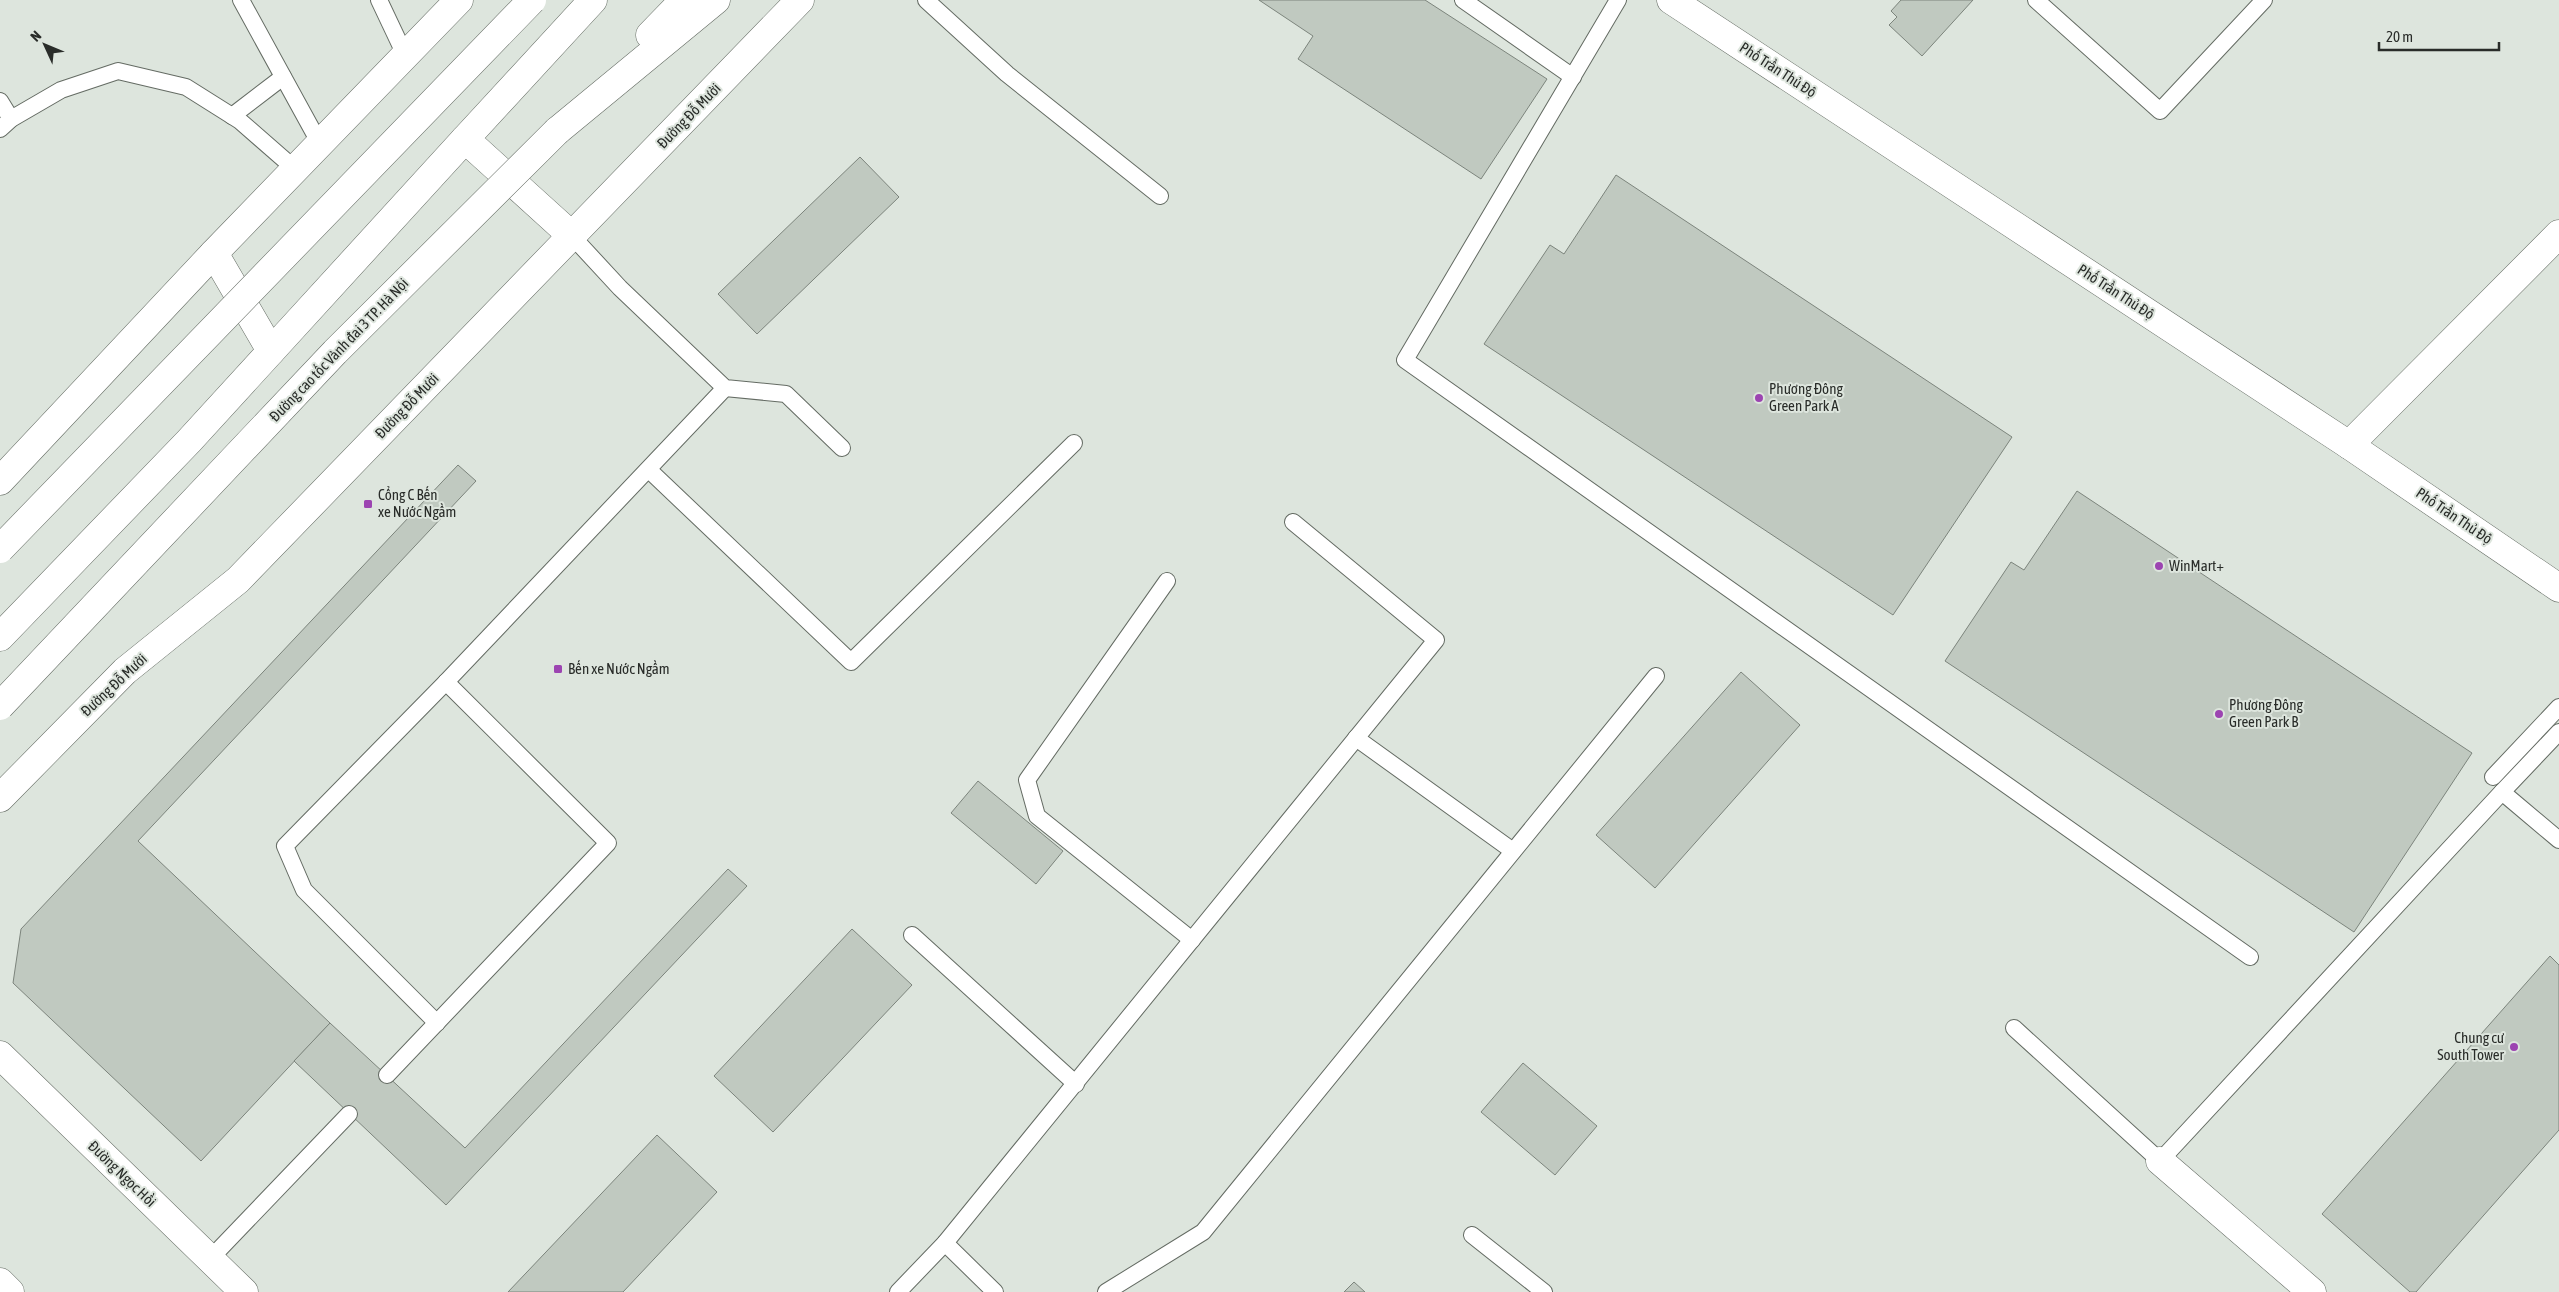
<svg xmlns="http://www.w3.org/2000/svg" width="2559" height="1292" viewBox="0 0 2559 1292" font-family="'Asap Condensed',sans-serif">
<rect width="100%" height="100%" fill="#dde5dd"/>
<!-- building -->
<g fill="#c0c9c0" stroke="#7c847c">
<path d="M1259 0H1425L1547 79 1481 179 1298 59 1313 36Z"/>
<path d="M1901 0H1973L1922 56 1889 25 1897 17 1891 11Z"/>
<path d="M860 157 899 197 757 334 718 294Z"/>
<path d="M1616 175 2012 437 1893 615 1484 344 1550 245 1564 254Z"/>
<path d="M458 465 476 481 138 841 330 1023 201 1161 13 983 21 929Z"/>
<path d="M2077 491 2472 753 2354 932 1945 661 2011 562 2024 570Z"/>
<path d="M1741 672 1800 725 1655 888 1596 835Z"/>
<path d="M978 781 1063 851 1036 884 951 813Z"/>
<path d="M728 869 747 886 446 1205 294 1061 330 1023 465 1148Z"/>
<path d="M852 929 912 985 773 1132 714 1076Z"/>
<path d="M2550 956 2559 965V1130L2416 1292H2410L2322 1214Z"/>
<path d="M1523 1063 1597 1126 1555 1175 1481 1112Z"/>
<path d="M657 1135 717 1192 623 1292H508Z"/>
<path d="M1354 1282 1365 1292H1344Z"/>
</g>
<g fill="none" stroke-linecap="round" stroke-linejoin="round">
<defs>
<g id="service">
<path d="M241 0 320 144"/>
<path d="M379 0 405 55"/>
<path d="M926 0 1007 74 1160 196"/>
<path d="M1463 0 1573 77"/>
<path d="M1618 0 1405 360 2250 957"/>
<path d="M2036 0 2160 111 2264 0"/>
<path d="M0 101 11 119"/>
<path d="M232 116 283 77"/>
<path d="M0 129 11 119 61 90 118 71 186 87 240 121 295 169"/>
<path d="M571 235 620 288 725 388 786 394 842 448"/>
<path d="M649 470 851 662 1074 443"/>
<path d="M1167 581 1027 780 1037 816 1192 940"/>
<path d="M2559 732 2502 792 2559 840"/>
<path d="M1356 738 1513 851"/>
<path d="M2493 777 2559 707"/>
<path d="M912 935 1076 1084"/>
<path d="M437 1023 304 890 285 846 446 682 725 388"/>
<path d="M2014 1028 2160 1161 2502 792"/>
<path d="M387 1075 608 843 446 682"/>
<path d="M1472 1235 1544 1292"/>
<path d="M945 1243 995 1292"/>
<path d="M210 1259 349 1114"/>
<path d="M898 1292 945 1243 1436 640 1293 522"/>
<path d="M1106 1292 1203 1232 1656 676"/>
</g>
<g id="minor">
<path d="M2349 445 2559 234"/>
<path d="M2160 1161 2312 1292"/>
</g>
<path id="secondary" d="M1671 0 2349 445 2559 588"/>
<g id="trunk">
<path d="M571 235 465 139 593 0"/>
<path d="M214 253 271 351"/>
<path d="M0 481 214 253 459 0"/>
<path d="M0 637 189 441 465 139"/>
<path d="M0 798 125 671 238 580 800 0"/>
<path d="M0 1055 244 1292"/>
<path d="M0 1282 10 1292"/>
</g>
<g id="motorway">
<path d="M650 35 684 0"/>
<path d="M557 131 716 0"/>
</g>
</defs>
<!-- service casing -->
<use href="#service" stroke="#646b63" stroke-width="18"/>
<!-- minor casing -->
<use href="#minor" stroke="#646b63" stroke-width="29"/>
<!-- secondary casing -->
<use href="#secondary" stroke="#646b63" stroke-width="29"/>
<!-- trunk casing -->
<use href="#trunk" stroke="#646b63" stroke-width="29"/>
<!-- motorway casing -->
<use href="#motorway" stroke="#646b63" stroke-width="29"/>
<!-- service -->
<use href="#service" stroke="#fff" stroke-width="16"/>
<!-- minor -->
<use href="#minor" stroke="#fff" stroke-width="28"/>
<!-- secondary -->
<use href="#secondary" stroke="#fff" stroke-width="28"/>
<!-- trunk -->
<use href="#trunk" stroke="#fff" stroke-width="28"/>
<!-- motorway -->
<use href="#motorway" stroke="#fff" stroke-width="28"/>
<defs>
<g id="motorway-bridge">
<path d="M0 549 532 0"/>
<path d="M0 706 335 352 557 131"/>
</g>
</defs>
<!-- motorway-bridge casing -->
<use href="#motorway-bridge" stroke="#646b63" stroke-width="29" stroke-linecap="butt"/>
<!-- motorway-bridge -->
<use href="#motorway-bridge" stroke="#fff" stroke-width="28"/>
</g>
<!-- markers -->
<g fill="#9c44b1" stroke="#dde5dd" stroke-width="2">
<circle cx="1759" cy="398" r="5"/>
<rect x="363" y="499" width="10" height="10" rx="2.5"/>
<circle cx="2159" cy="566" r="5"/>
<rect x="553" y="664" width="10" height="10" rx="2.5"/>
<circle cx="2219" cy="714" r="5"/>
<circle cx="2514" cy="1047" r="5"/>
</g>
<g text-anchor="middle" stroke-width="4" stroke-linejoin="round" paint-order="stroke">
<!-- street labels -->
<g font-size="15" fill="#292c29" stroke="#dde5dd">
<text transform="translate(1778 70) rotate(33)" y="5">Phố Trần Thủ Độ</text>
<text transform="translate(689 116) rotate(-46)" y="5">Đường Đỗ Mười</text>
<text transform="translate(2116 292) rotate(33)" y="5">Phố Trần Thủ Độ</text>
<text transform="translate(339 350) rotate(-46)" y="5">Đường cao tốc Vành đai 3 TP. Hà Nội</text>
<text transform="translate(407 406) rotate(-46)" y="5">Đường Đỗ Mười</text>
<text transform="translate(2454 516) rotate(34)" y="5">Phố Trần Thủ Độ</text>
<text transform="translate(114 685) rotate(-43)" y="5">Đường Đỗ Mười</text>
<text transform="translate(122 1174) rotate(44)" y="5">Đường Ngọc Hồi</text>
</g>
<!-- poi labels -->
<g font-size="15" fill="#292c29" stroke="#dde5dd" text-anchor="start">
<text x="1769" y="394">Phương Đông<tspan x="1769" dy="17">Green Park A</tspan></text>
<text x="378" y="500">Cổng C Bến<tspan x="378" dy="17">xe Nước Ngầm</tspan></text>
<text x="2169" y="571">WinMart+</text>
<text x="568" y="674">Bến xe Nước Ngầm</text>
<text x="2229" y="710">Phương Đông<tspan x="2229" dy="17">Green Park B</tspan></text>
<text x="2504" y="1043" text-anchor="end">Chung cư<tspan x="2504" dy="17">South Tower</tspan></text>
</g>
</g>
<!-- north arrow -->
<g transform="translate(45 45) rotate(314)" stroke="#dde5dd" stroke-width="4" paint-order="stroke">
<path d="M0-4L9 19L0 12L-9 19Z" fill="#292c29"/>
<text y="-8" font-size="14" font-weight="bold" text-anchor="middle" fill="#292c29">N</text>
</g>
<!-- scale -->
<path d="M2379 42v8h120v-8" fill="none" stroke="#292c29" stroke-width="2.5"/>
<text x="2386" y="42" font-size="15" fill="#292c29" stroke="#dde5dd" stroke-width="4" paint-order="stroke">20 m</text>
</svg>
